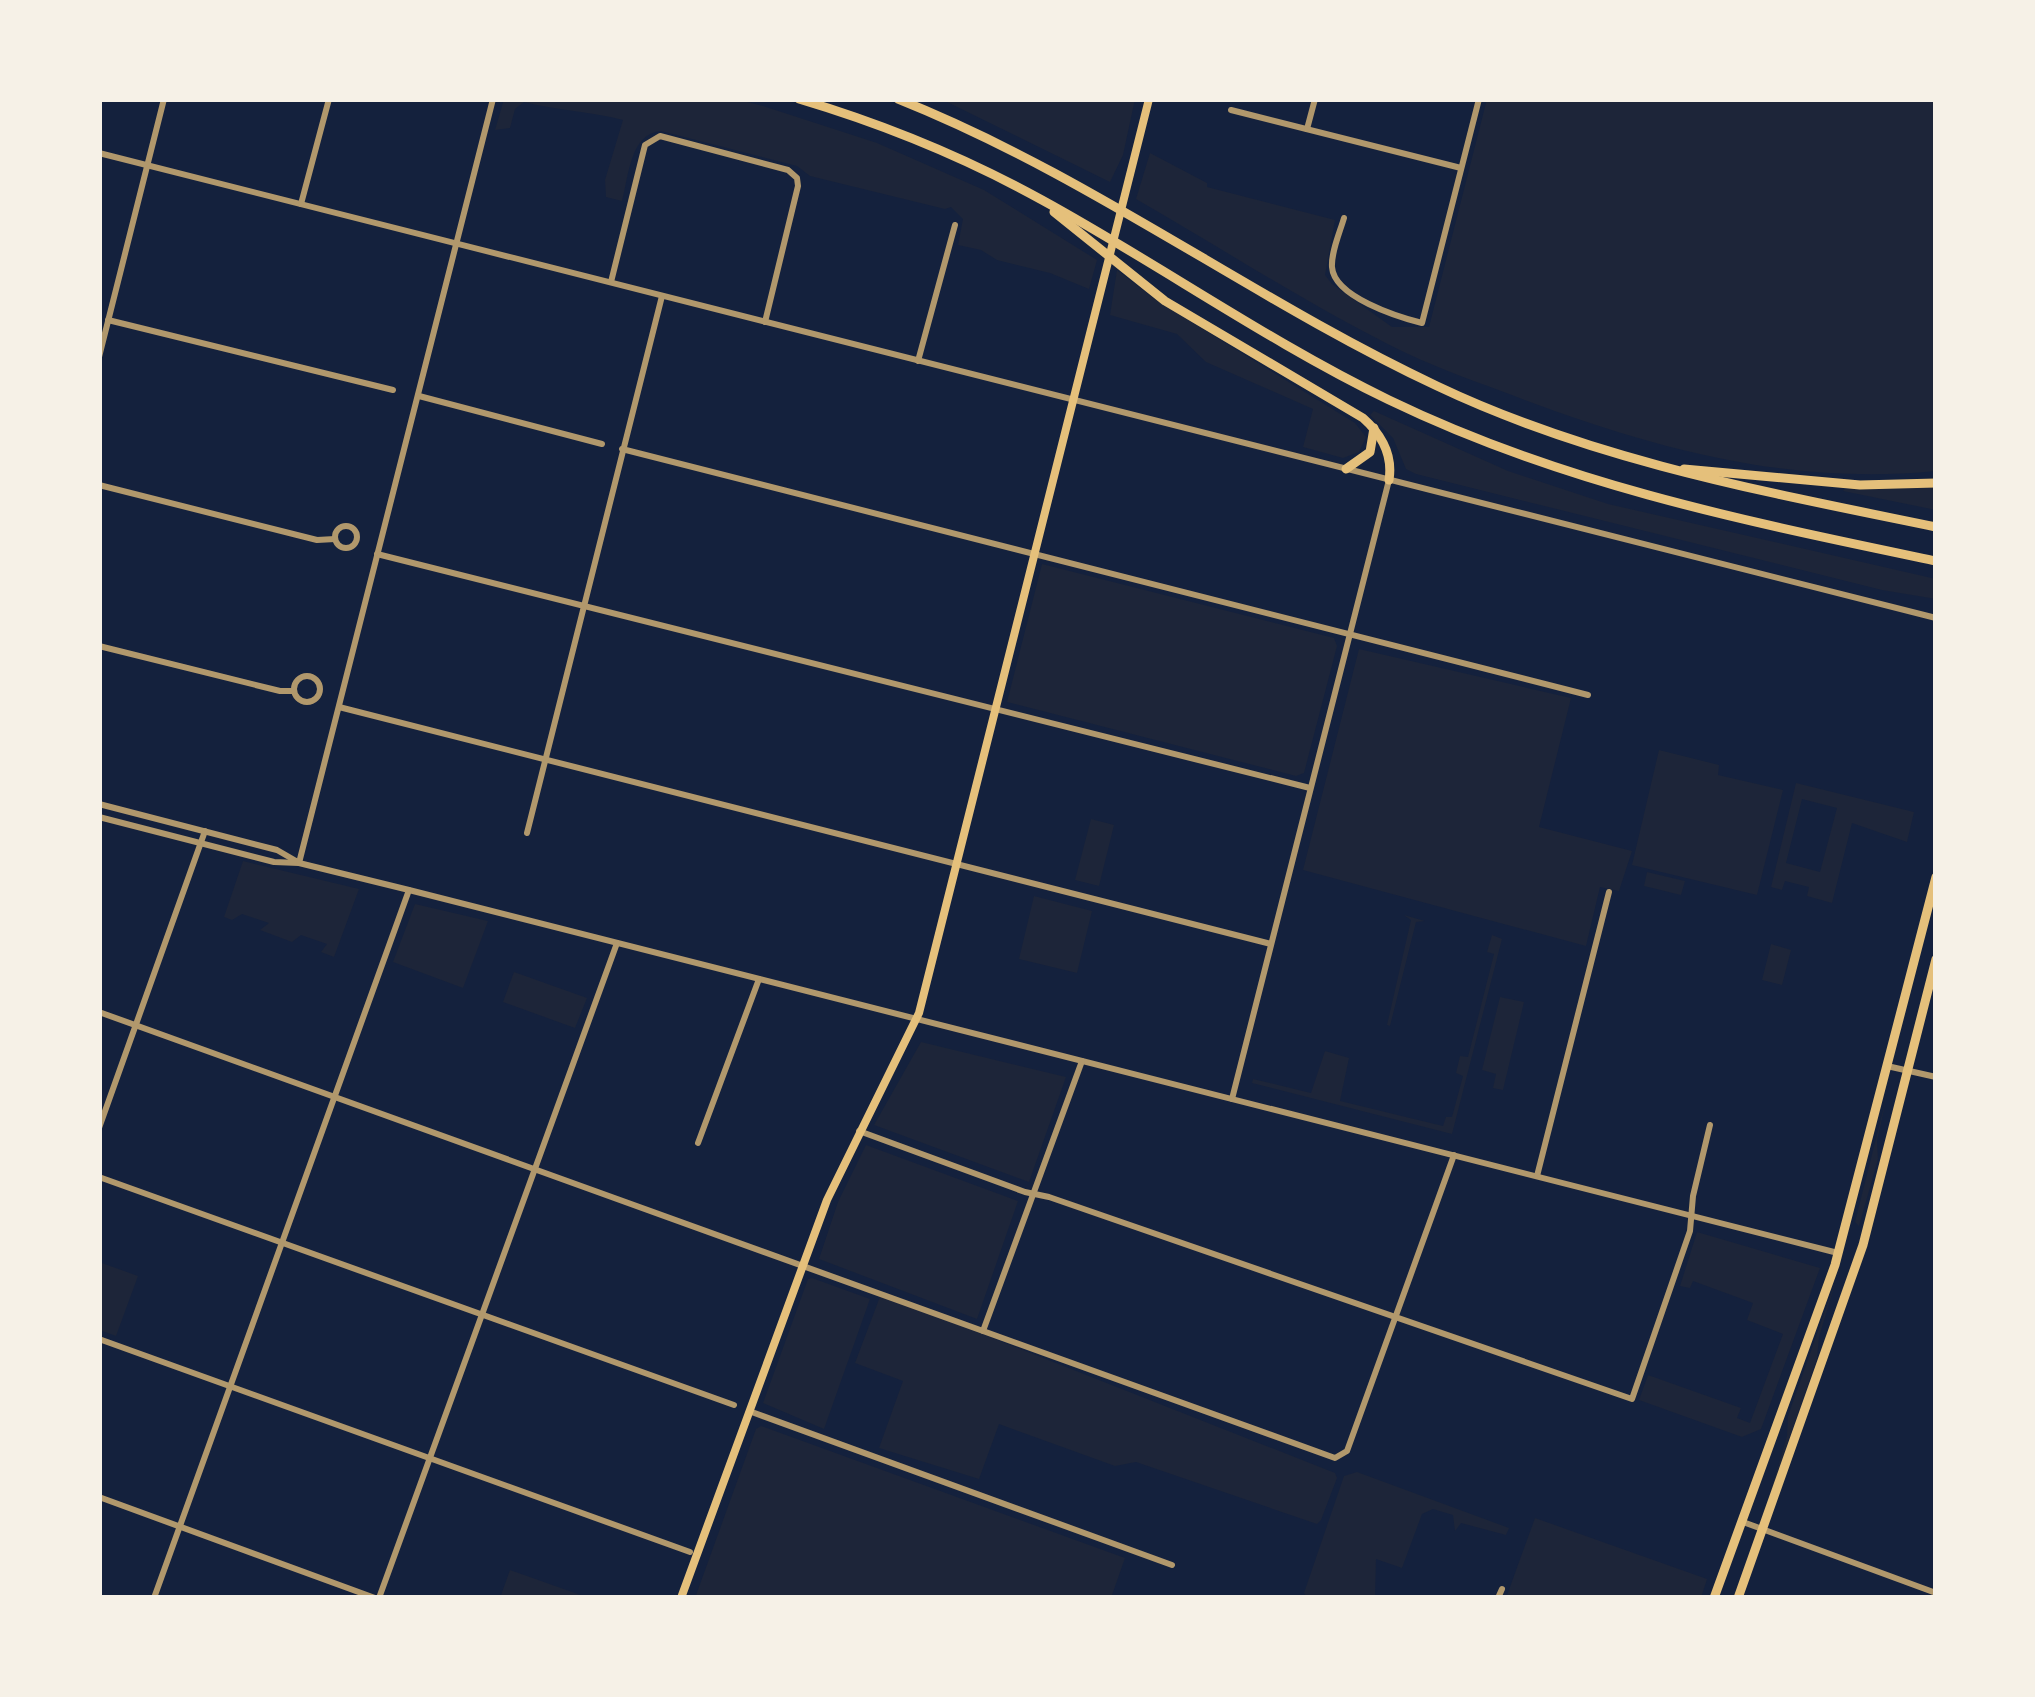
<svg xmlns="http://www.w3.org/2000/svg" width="2035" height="1697" viewBox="0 0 2035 1697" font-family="Montserrat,sans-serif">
<rect width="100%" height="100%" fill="#14213d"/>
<!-- green -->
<g fill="#1d2539" fill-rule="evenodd">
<path d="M504 99H736L763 106 877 143 984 190 1097 260 1089 289 1050 273 997 260 981 250 958 245 963 219 951 207 945 209 810 176 797 166 661 131C630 134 629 175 622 201L606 197 605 180 623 120C589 111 559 111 524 102L515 109 510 128 495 130Z"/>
<path d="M941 99H1135L1123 155 1110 182Z"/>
<path d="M1487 99H1936V471C1790 486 1652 448 1517 397 1480 383 1442 370 1406 353 1313 308 1225 250 1136 199L1150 153 1207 183V187L1335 220 1325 275 1332 284 1392 327H1429Z"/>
<path d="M1117 270 1156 300 1355 423 1366 437 1359 452 1343 458 1303 447 1313 409 1206 362 1177 334 1110 315Z"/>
<path d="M1374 411 1508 471 1608 504 1936 579V599L1882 590 1416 474 1406 469 1393 438 1370 415Z"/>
<path d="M1936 487V510L1843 491 1845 489Z"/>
<path d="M1042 564 1334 638 1337 646 1304 773 1296 776 1007 702Z"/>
<path d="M1359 649 1571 698 1539 827 1632 851 1619 891 1600 887 1586 946 1303 870Z"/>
<path d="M1659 750 1719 765 1718 775 1783 790 1757 895 1632 865Z"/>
<path d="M1796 783 1914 812 1907 842 1852 823 1832 903 1807 896 1809 887 1785 881 1782 890 1771 887ZM1802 799 1837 808 1820 872 1786 863Z"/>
<path d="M1091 819 1114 825 1099 886 1075 880Z"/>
<path d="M243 861 359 889 334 957 321 952 327 944 301 935 292 942 260 930 269 923 242 914 232 920 224 917Z"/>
<path d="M1647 872 1685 881 1681 895 1644 886Z"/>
<path d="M1034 896 1092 911 1077 973 1019 959Z"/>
<path d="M415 904 488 921 463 988 393 962Z"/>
<path d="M1404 915 1425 921 1416 922 1390 1026 1387 1025 1411 920Z"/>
<path d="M1492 935 1502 939 1452 1134 1252 1083 1253 1079 1311 1093 1325 1051 1349 1058 1340 1101 1443 1126 1446 1117H1452L1463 1076 1456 1073 1460 1056 1468 1057 1494 954 1487 952Z"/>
<path d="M1771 944 1791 950 1782 985 1762 980Z"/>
<path d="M514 972 587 998 575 1028 503 1002Z"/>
<path d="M1500 997 1524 1002 1503 1090 1493 1088 1496 1074 1482 1070Z"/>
<path d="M921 1042 1066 1077 1029 1182 874 1125Z"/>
<path d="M1888 1091 1877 1141 1878 1159 1859 1226 1855 1222Z"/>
<path d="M866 1145 1018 1201 977 1319 819 1259 838 1202Z"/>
<path d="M1697 1232 1820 1268 1761 1429 1742 1437 1639 1400 1648 1375 1741 1408 1737 1418 1750 1423 1783 1334 1747 1320 1753 1303 1693 1281 1690 1288 1680 1286Z"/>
<path d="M99 1262 138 1276 116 1336 99 1330Z"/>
<path d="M1837 1277 1819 1337 1817 1359 1770 1494 1787 1436 1788 1416Z"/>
<path d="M812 1278 870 1299 824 1429 763 1403 808 1279Z"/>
<path d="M881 1294 1335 1473 1337 1478 1321 1520 1317 1524 1136 1462 1115 1466 999 1424 979 1479 879 1448 903 1381 855 1363Z"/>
<path d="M761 1426 1125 1558 1111 1598H695L756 1429Z"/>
<path d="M1357 1472 1509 1528 1506 1535 1461 1523 1455 1531 1453 1515 1433 1509 1422 1514 1402 1568 1376 1559 1375 1598H1308L1304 1593 1344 1476Z"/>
<path d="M1535 1518 1707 1579 1701 1598H1506Z"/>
<path d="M510 1570 589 1598H500Z"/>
</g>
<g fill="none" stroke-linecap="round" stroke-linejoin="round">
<!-- minor -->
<g stroke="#b1986c" stroke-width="6">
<path d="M1231 110 1461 168"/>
<path d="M1307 129 1315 99"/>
<path d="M99 153 1936 618"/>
<path d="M301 204 329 99"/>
<path d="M1344 218C1340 232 1331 252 1332 267 1334 297 1398 317 1422 323L1479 99"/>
<path d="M611 282 645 145 660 136 788 170 797 178 798 186 765 322"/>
<path d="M108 320 393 390"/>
<path d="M99 357 164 99"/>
<path d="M918 361 955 225"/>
<path d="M419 396 602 444"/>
<path d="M622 449 1588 695"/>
<path d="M99 485 317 540 335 539"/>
<circle cx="346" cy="537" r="11"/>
<path d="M377 554 1310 788"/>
<path d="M99 646 280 691H294"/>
<circle cx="307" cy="689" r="13"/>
<path d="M339 707 1271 944"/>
<path d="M99 804 277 850 296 861"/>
<path d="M99 817 274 862 299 863 409 890 1838 1253"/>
<path d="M527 833 662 296"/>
<path d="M299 863 493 99"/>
<path d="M99 1012 1335 1458 1347 1451 1454 1155"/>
<path d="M1887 1066 1936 1077"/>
<path d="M1232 1099 1389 480"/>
<path d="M99 1128 205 831"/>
<path d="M859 1131 1025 1192 1049 1197 1632 1399 1690 1231 1693 1196 1710 1125"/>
<path d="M698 1143 759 979"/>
<path d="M1537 1176 1609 892"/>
<path d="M99 1177 734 1405"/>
<path d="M983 1331 1082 1061"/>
<path d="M99 1339 690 1552"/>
<path d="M749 1411 1172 1565"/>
<path d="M99 1497 375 1598"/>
<path d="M1743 1522 1936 1593"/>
<path d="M154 1598 409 890"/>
<path d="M379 1598 617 943"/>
<path d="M1498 1598 1502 1589"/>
</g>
<!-- secondary -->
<path stroke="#e5c07b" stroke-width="8" d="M681 1598 827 1200 919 1013 1149 99"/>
<!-- primary -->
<g stroke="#e5c07b" stroke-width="9">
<path d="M1714 1598 1835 1265 1936 877"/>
<path d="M1738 1598 1863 1245 1936 959"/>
</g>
<!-- motorway -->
<g stroke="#e5c07b" stroke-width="9">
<path d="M799 99C883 124 966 158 1042 200 1159 264 1269 342 1389 400 1565 485 1745 521 1936 561"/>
<path d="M898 99C1091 176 1250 298 1437 386 1595 461 1766 492 1936 527"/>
<path d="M1054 212 1165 301 1363 418C1381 434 1393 455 1389 480"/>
<path d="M1346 469 1370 452 1374 428"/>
<path d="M1684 469 1860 485 1936 483"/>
</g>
</g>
<!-- border -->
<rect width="2035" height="1697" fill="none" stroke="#f6f1e7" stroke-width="204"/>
</svg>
